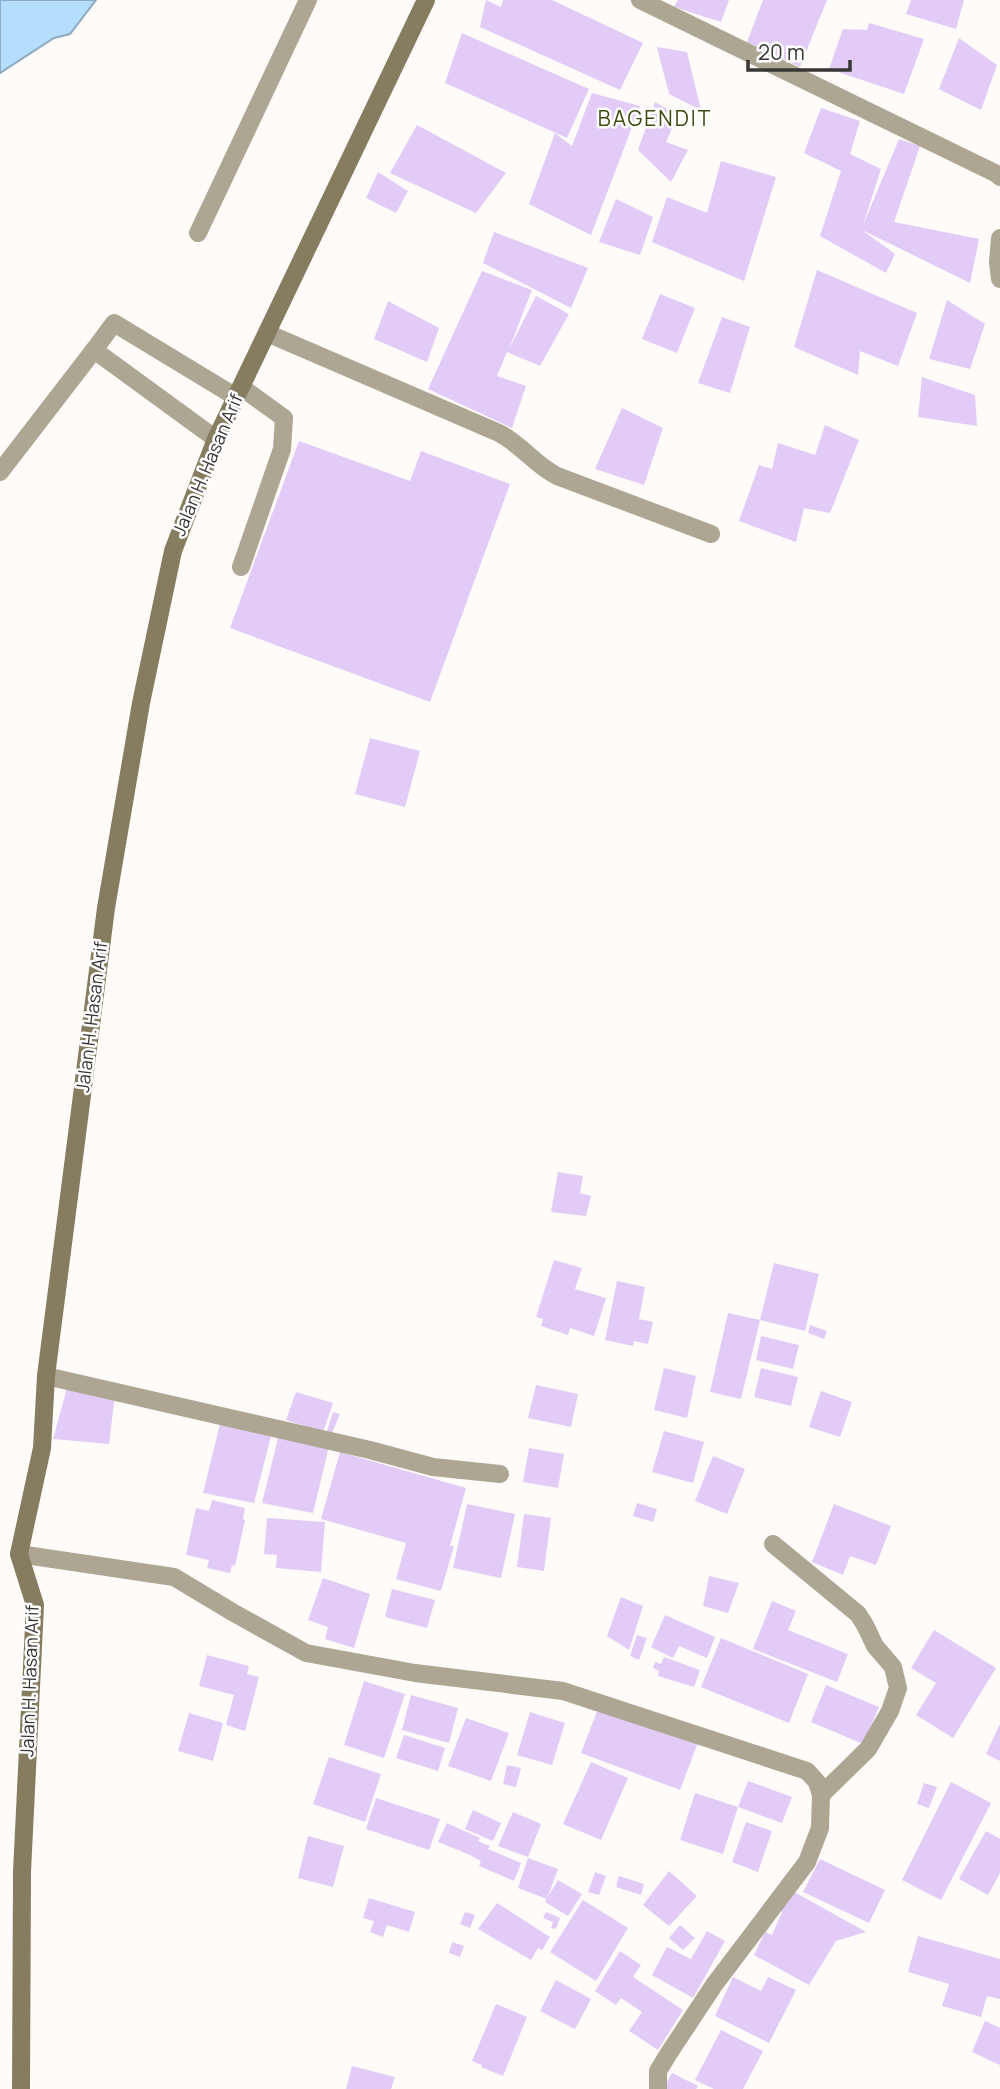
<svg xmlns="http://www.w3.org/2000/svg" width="1000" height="2089" viewBox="0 0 1000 2089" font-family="Manrope,sans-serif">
<rect width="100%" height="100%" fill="#fefbf9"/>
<!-- water -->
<path fill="#b4ddfe" stroke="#8fabc2" stroke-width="2" d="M0 0H96L70 34 54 38 0 73Z"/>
<!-- building -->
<g fill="#e2ccf7">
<path d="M486 0 501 7 503 0H552L643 43 620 90 480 27Z"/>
<path d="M678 0H729L721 22 674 7Z"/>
<path d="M763 0H827L800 67 747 42Z"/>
<path d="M911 0H964L956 29 906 14Z"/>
<path d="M869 23 924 39 904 94 829 69 843 29 867 30Z"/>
<path d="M462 33 589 89 567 138 445 83Z"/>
<path d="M959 38 997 65 981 110 939 89Z"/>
<path d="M657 47 687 52 701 110 669 94Z"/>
<path d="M592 93 640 106 591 235 529 204 555 133 572 146Z"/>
<path d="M655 102 678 115 666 142 688 150 671 182 638 150Z"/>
<path d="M821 108 860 121 850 154 881 169 863 225 899 139 920 146 894 222 979 239 970 283 862 230 895 254 886 273 820 236 841 171 804 153Z"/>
<path d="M417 125 506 173 476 213 390 173Z"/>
<path d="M721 161 776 177 744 281 652 242 667 197 707 213Z"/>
<path d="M378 172 408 191 396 213 366 198Z"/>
<path d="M616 199 653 217 640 255 599 242Z"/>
<path d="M494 232 588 268 571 308 483 263Z"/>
<path d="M817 270 917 313 898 366 860 351 858 375 794 347Z"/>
<path d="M482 271 532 290 509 349 536 296 569 314 540 366 507 352 497 376 526 386 512 428 428 389Z"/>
<path d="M660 294 695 308 677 353 642 339Z"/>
<path d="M947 300 985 324 970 369 929 359Z"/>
<path d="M388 301 439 328 427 362 374 339Z"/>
<path d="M722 317 750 327 730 393 698 383Z"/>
<path d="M922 377 975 395 977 426 918 417Z"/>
<path d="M622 408 663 428 644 485 595 469Z"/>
<path d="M825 425 859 440 830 513 804 508 796 542 739 521 759 465 772 469 778 443 815 455Z"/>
<path d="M299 441 410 481 421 451 510 484 430 702 230 628Z"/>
<path d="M370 738 420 751 405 807 355 794Z"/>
<path d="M558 1172 583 1176 580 1193 591 1196 586 1216 551 1212Z"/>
<path d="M554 1260 582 1268 575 1289 606 1298 594 1336 570 1328 568 1335 541 1326 543 1319 536 1317Z"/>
<path d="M774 1263 819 1274 805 1331 760 1320Z"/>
<path d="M617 1281 645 1287 639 1319 653 1322 648 1344 634 1341 633 1346 605 1340Z"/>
<path d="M728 1313 760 1320 741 1399 710 1392Z"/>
<path d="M810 1325 827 1331 824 1339 808 1333Z"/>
<path d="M761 1336 799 1345 793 1369 756 1360Z"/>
<path d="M664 1368 696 1376 687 1418 654 1410Z"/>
<path d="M761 1368 798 1377 791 1406 754 1397Z"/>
<path d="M536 1385 578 1394 571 1427 528 1418Z"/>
<path d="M67 1388 115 1395 109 1444 53 1439Z"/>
<path d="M821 1391 852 1402 840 1437 809 1427Z"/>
<path d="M296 1392 333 1403 323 1432 286 1420Z"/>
<path d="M333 1412 340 1414 332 1433 327 1431Z"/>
<path d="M220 1424 271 1436 254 1503 203 1493Z"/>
<path d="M664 1431 704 1442 693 1483 652 1472Z"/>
<path d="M279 1434 329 1446 313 1513 262 1503Z"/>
<path d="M529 1448 564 1454 558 1488 523 1482Z"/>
<path d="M340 1452 466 1488 450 1546H454L441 1591 396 1579 406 1543 321 1519Z"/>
<path d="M713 1456 745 1469 727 1514 695 1501Z"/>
<path d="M212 1500 245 1508 243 1519 245 1520 235 1566 232 1565 230 1573 207 1568 209 1560 186 1555 196 1508 209 1511Z"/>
<path d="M637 1503 657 1509 653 1522 633 1516Z"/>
<path d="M467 1504 515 1514 501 1578 453 1568Z"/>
<path d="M834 1504 891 1526 876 1565 850 1556 843 1575 812 1562Z"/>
<path d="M524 1514 551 1518 544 1571 517 1567Z"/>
<path d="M267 1518 325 1522 321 1572 276 1568 277 1555 264 1554Z"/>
<path d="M709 1576 739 1583 728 1613 703 1606Z"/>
<path d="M323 1578 370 1594 354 1648 325 1639 328 1627 308 1620Z"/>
<path d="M392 1589 435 1600 427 1628 385 1617Z"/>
<path d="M621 1597 643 1606 629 1650 607 1636Z"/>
<path d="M772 1601 796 1611 788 1630 848 1654 837 1682 753 1649Z"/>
<path d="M665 1615 715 1637 707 1658 679 1646 673 1658 651 1647Z"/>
<path d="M934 1630 996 1668 953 1738 916 1715 936 1683 911 1668Z"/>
<path d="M637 1635 647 1638 639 1660 630 1656Z"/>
<path d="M721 1638 808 1674 789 1723 701 1687Z"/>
<path d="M207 1655 249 1666 247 1674 259 1677 245 1731 226 1725 234 1695 199 1686Z"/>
<path d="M664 1657 700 1670 694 1687 658 1676 659 1671 653 1668 655 1662 661 1664Z"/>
<path d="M364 1681 405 1694 384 1758 344 1745Z"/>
<path d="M826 1685 879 1707 863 1744 811 1722Z"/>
<path d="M411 1695 458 1708 449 1743 402 1730Z"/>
<path d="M599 1706 699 1740 680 1790 581 1753Z"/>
<path d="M530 1712 565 1723 552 1765 517 1755Z"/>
<path d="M189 1713 223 1723 213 1761 178 1751Z"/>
<path d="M466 1718 509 1733 491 1781 448 1766Z"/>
<path d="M1000 1724V1761L986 1754Z"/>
<path d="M404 1735 445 1748 438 1771 396 1758Z"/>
<path d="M329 1757 381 1774 365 1822 313 1804Z"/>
<path d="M591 1762 628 1778 601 1840 563 1824Z"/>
<path d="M507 1765 521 1768 516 1787 503 1784Z"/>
<path d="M748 1781 792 1797 782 1823 738 1807Z"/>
<path d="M951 1782 991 1803 941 1900 902 1880Z"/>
<path d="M924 1783 937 1787 929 1808 917 1804Z"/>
<path d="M695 1793 738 1807 723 1854 680 1840Z"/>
<path d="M376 1798 440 1819 429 1850 366 1829Z"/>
<path d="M473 1810 501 1823 493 1841 465 1829Z"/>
<path d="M513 1812 541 1824 528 1857 498 1846Z"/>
<path d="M746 1822 772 1831 758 1872 732 1862Z"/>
<path d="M447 1823 480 1838 478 1841 490 1846 488 1849 521 1863 514 1881 479 1866 481 1861 470 1855 438 1842Z"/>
<path d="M986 1831 1000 1839V1873L988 1895 959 1879Z"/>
<path d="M308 1836 344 1846 333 1887 298 1878Z"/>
<path d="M528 1858 558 1869 547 1899 518 1888Z"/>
<path d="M820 1859 885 1890 869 1923 803 1892Z"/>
<path d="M669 1871 697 1896 669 1926 643 1905Z"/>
<path d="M595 1872 606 1876 599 1895 588 1892Z"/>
<path d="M619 1876 644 1884 641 1895 616 1887Z"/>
<path d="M558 1880 582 1894 568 1916 545 1902Z"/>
<path d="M791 1890 866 1932 836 1941 809 1985 754 1955 765 1932 772 1935 782 1912 777 1908Z"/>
<path d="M369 1898 415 1912 409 1932 387 1925 383 1937 370 1932 374 1921 363 1918Z"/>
<path d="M583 1900 628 1928 596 1981 550 1952Z"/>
<path d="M497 1903 550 1937 542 1950 538 1948 531 1960 478 1929Z"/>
<path d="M465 1912 475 1915 470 1928 460 1924Z"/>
<path d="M546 1912 560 1918 556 1929 551 1928 553 1922 543 1918Z"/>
<path d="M680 1925 695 1938 683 1950 669 1938Z"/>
<path d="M707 1931 725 1941 693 1998 652 1975 667 1947 691 1959Z"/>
<path d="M918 1936 1000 1959V1999L987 1996 981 2017 942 2006 949 1984 908 1972Z"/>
<path d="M452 1942 464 1946 460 1957 449 1953Z"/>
<path d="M620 1951 641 1965 633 1977 683 2010 658 2050 629 2031 642 2012 621 1998 616 2005 595 1991Z"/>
<path d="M733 1977 761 1991 768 1977 796 1990 769 2043 715 2016Z"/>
<path d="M556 1980 591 1999 575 2029 540 2011Z"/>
<path d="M496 2004 527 2017 503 2076 481 2067 482 2065 472 2061Z"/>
<path d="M985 2021 1000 2028V2065L972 2052Z"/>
<path d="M721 2030 763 2051 743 2089H714L695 2080Z"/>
<path d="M352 2066 395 2077 391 2089H346Z"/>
<path d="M672 2073 698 2086 696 2089H663Z"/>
</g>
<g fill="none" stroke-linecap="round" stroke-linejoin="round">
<!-- service -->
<g stroke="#aca692" stroke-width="18">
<path d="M198 233 308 0"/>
<path d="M94 350 114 323 236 397"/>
<path d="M241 387 284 418 282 449 241 567"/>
<path d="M0 472 94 350 216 439"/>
</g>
<!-- minor -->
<g stroke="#aca692" stroke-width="18">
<path d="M640 0 997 174 1000 177"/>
<path d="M1000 238 998 262 1000 279"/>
<path d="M267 333 499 433C522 445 535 465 557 476L711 534"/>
<path d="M46 1376 370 1450 433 1467 500 1474"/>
<path d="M773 1544 858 1614 865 1625 875 1646 893 1667 898 1688 890 1711 868 1749 821 1795"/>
<path d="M19 1554 174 1577 234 1613 306 1653 415 1673 563 1691 807 1771 817 1782 821 1795 820 1828 807 1862 714 1985 669 2053 658 2071V2089"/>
</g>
<!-- secondary -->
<path stroke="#867d60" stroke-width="18" d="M21 2089 22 1872 35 1605 19 1554 42 1448 46 1376 106 908 141 703 173 551 216 439 426 0"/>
</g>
<g text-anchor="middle" stroke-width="5" stroke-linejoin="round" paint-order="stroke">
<!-- street labels -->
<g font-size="18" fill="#383635" stroke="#fff">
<text transform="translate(208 465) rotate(-67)" y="6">Jalan H. Hasan Arif</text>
<text transform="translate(92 1017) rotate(-83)" y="6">Jalan H. Hasan Arif</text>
<text transform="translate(30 1681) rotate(-88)" y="6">Jalan H. Hasan Arif</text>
</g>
<!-- quarter labels -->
<g font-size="21" letter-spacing="2" fill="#3e490f" stroke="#fff">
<text x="655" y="126">BAGENDIT</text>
</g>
</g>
<!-- scale -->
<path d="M748 60v10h102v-10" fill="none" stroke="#383635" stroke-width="3.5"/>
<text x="758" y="60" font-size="21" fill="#383635" stroke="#ffffff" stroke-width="5" paint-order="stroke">20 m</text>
</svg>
